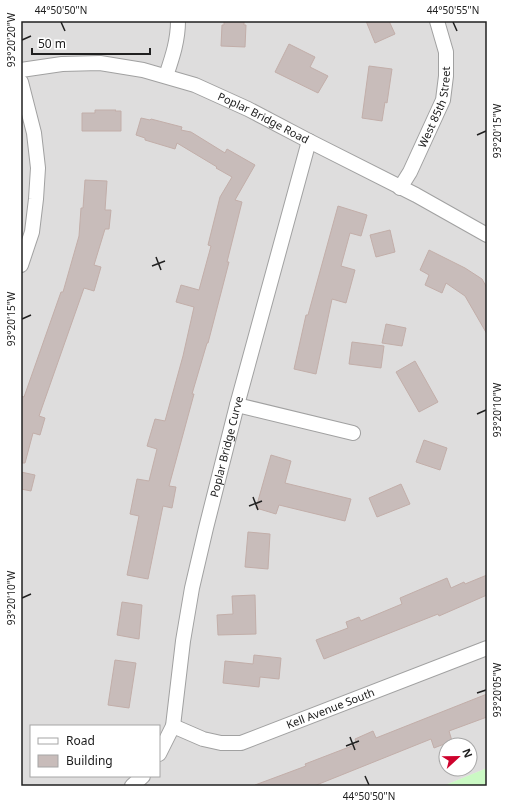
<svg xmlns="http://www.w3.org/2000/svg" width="508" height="807" viewBox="0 0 508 807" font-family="'Noto Sans',sans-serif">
<rect width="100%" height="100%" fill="#f0ebe6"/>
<!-- residential -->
<path fill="#dedddd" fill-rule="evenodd" d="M21 21H487V768L443 786H21ZM31 726H159V776H31ZM446 745H470V769H446Z"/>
<!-- park -->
<path fill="#cbf9c4" d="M487 768V786H443Z"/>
<!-- building -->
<g fill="#c8bcba" stroke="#c2aea9">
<path d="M224 21H244V25H246L245 47 221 46 222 25H224Z"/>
<path d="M366 21H389L395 34 375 43Z"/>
<path d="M289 44 315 57 310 67 328 76 318 93 275 72Z"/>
<path d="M369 66 392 69 387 103 385 102 382 121 362 118Z"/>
<path d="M95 110H116L115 111H121V131H82V113H95Z"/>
<path d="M141 118 150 120 151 119 182 127 181 130 191 132 225 153 227 149 255 165 235 200 242 202 227 262H229L208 343H207L192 394H194L169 486 176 487 172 508 163 506 148 579 127 575 139 516 130 514 137 479 149 481 157 449 147 446 155 419 165 421 183 356 194 307 176 302 181 285 199 290 211 246 208 245 220 197 232 177 216 168 217 167 177 143 175 149 145 140V138L136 135Z"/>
<path d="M85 180 107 181 105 210H111L109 229H105L94 265 101 267 94 291 84 288 39 416 45 418 40 435 33 433 25 463H21V396L24 397 61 292H63L79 236 81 208H83Z"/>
<path d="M338 206 367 215 361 236 350 233 341 266 355 270 346 303 332 299 316 374 294 369 306 315H308Z"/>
<path d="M390 230 395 252 376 257 370 235Z"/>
<path d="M429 250 465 268 482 279 487 288V334L465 296 446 283 442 293 425 285 429 275 420 270Z"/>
<path d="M386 324 406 328 402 346 382 343Z"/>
<path d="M352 342 384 346 381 368 349 364Z"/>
<path d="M415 361 438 402 419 412 396 372Z"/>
<path d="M424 440 447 448 440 470 416 462Z"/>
<path d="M271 455 291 461 285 483 351 499 345 521 279 505 276 514 256 508Z"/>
<path d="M21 472 35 475 31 491 21 489Z"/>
<path d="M401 484 410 504 377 517 369 498Z"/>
<path d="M248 532 270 534 268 569 245 567Z"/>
<path d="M487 575V595L439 616 438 614 324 659 316 640 348 628 346 622 359 617 361 621 402 604 400 598 447 578 451 588 464 582 465 584Z"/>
<path d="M255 595 256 634 218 635 217 615 233 614 232 596Z"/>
<path d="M122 602 142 605 139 639 117 635Z"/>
<path d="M254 655 281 658 279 679 260 677 259 687 223 683 225 661 253 664Z"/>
<path d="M115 660 136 663 129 708 108 705Z"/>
<path d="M487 694V717L449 731 452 741 434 748 431 739 314 786H255V785L306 766 305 764 357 744 355 739 373 731 376 738Z"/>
</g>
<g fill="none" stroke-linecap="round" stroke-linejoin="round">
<defs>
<g id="minor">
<path id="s1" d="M21 70 62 64 100 63 143 70 195 85 248 109 309 141 416 195 487 235"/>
<path d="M166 76C172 58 178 41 178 21"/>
<path d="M21 82 34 133 38 168 36 199 32 232 21 265"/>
<path id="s2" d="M400 188 410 172 443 100 446 76V52L437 21"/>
<path d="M237 405 353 433"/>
<path id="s3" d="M173 726 203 739 221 743H241L487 648"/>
<path id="s4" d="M159 754 173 726 183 641 192 588 206 528 237 405 309 141"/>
<path d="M132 786 143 776"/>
</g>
</defs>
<!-- minor casing -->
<use href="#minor" stroke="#a1a1a1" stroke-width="16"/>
<!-- minor -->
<use href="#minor" stroke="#fff" stroke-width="14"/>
</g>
<!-- ticks -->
<path fill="none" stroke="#202020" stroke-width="1.5" d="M61 22 65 31M453 22 457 31M22 40 31 36M477 135 486 131M156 257 161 270M152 266 165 261M22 319 31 315M477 414 486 410M253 497 258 510M249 506 262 501M22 598 31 594M477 693 486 690M350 737 355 750M346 746 359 741M365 776 369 785"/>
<g text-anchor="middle" stroke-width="4" stroke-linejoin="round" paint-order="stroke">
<!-- street labels -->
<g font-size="11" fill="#202020" stroke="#fff">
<text dy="4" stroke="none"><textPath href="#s2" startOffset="89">West 85th Street</textPath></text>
<text dy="4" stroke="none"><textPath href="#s1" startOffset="253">Poplar Bridge Road</textPath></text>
<text dy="4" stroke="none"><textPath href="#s4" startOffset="316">Poplar Bridge Curve</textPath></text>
<text dy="4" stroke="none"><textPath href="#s3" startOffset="167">Kell Avenue South</textPath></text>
</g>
</g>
<!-- border -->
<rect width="508" height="807" fill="none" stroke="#ffffff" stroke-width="44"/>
<!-- legend -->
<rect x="30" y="725" width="130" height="52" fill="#ffffff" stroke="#a6a6a6"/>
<rect x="38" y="738" width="20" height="6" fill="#ffffff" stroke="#a6a6a6"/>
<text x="66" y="745" font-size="12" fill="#202020">Road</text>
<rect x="38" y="755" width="20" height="12" fill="#c8bcba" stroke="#a6a6a6"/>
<text x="66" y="765" font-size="12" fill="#202020">Building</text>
<!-- north arrow -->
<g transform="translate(458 757) rotate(68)"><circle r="19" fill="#ffffff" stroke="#a6a6a6"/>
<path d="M0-3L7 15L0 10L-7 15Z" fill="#ce022d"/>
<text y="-6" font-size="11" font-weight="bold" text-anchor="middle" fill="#202020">N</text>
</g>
<!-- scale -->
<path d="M32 48v6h118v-6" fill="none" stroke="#202020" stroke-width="2"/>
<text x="38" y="48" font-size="12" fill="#202020" stroke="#ffffff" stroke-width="3" paint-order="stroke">50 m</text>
<rect x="22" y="22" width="464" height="763" fill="none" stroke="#202020" stroke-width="1.5"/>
<g font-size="10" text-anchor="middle" fill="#202020">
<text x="61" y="14">44°50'50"N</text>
<text x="453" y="14">44°50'55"N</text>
<text transform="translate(11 40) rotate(-90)" y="4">93°20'20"W</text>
<text transform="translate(497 131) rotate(-90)" y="4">93°20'15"W</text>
<text transform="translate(11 319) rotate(-90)" y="4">93°20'15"W</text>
<text transform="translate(497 410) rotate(-90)" y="4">93°20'10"W</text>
<text transform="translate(11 598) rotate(-90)" y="4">93°20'10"W</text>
<text transform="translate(497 690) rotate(-90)" y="4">93°20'05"W</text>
<text x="369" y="800">44°50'50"N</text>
</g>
</svg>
